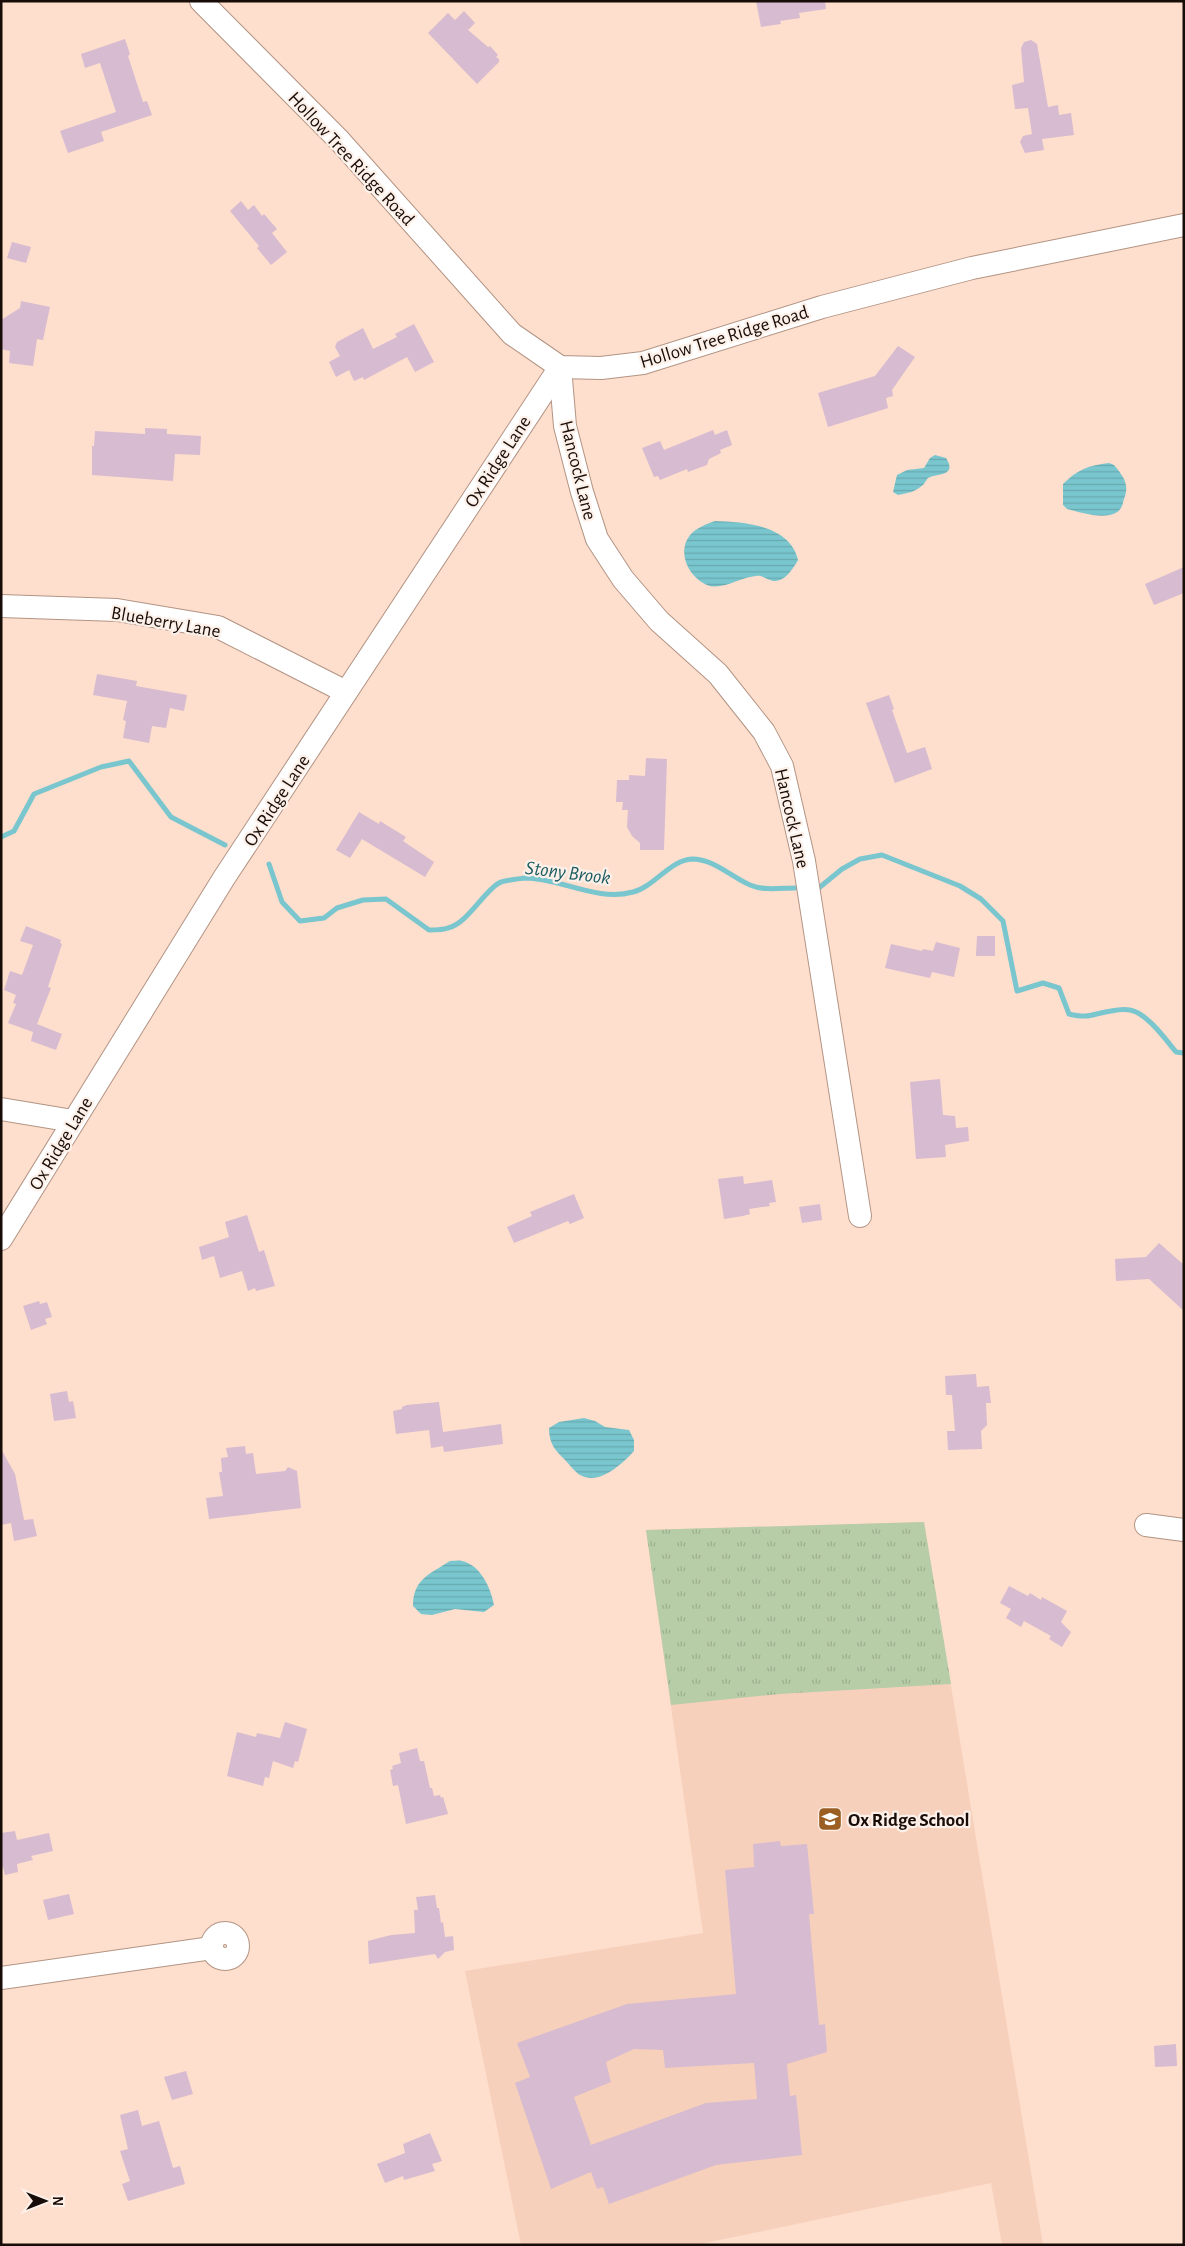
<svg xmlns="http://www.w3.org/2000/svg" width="1185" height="2246" viewBox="0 0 1185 2246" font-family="'Alegreya Sans',sans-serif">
<defs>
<pattern id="park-tufts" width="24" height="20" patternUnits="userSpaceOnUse" patternTransform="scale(1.25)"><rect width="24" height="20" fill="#b6cda7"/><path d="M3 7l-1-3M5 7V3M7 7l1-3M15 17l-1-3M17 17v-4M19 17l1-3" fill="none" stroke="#9caf8e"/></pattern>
<pattern id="water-rules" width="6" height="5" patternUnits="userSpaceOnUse" patternTransform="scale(1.25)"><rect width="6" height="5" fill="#79c6ce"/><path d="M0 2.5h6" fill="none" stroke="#68a9af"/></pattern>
</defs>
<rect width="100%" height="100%" fill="#fedecd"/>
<!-- built -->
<path fill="#f7d0bb" d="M924 1522 1043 2245H1002L991 2183 696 2245H521L465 1971 703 1933 646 1530Z"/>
<!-- park -->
<path fill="url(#park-tufts)" d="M924 1522 951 1684 780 1694 671 1705 646 1530Z"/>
<!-- water -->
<g fill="url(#water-rules)">
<path d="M935 455 946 458C958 477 936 473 928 478 926 480 925 483 923 485 915 492 908 493 898 495L893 492 897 475 907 470 924 468 930 458Z"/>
<path d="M1109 463 1114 465C1123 476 1130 484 1124 499 1123 501 1123 504 1122 506 1114 524 1080 512 1067 509L1063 505V484C1077 470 1089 465 1109 463Z"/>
<path d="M715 521C745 522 790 525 798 560 793 569 783 585 770 580 764 578 762 575 756 576 740 577 722 591 707 585 688 577 676 551 691 534 697 528 706 524 715 521Z"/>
<path d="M584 1418 595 1421 605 1427 629 1430 634 1440V1451C622 1464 599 1486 580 1475 575 1472 570 1465 566 1461 555 1450 549 1444 549 1428L559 1422Z"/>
<path d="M450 1561C454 1561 459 1560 462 1561 481 1565 491 1589 494 1605L484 1612 455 1609 432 1615 421 1614 413 1606C413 1579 430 1574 450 1561Z"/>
</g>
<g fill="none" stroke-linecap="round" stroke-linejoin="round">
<!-- stream -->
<g stroke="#79c6ce" stroke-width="5">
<path d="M1 837 14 831 34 794 101 767 129 761 171 817 225 845"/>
<path d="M269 864 282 902 300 921 324 918 337 908 363 900 386 899 429 930C435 930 443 930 448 928 468 923 484 891 499 883 505 880 518 879 525 878 561 878 596 902 633 892 654 887 670 860 692 859 714 859 731 877 750 885 764 891 781 888 795 888"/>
<path d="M820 887 842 869 860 859 882 855 960 886 981 899 1003 921 1017 991 1043 983 1059 988 1069 1014C1090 1019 1091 1014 1111 1011 1116 1010 1125 1009 1130 1010 1147 1013 1166 1040 1176 1052L1184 1053"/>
</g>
</g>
<!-- building -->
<g fill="#d7bbd0" fill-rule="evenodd">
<path d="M756 1H825L826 9 799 13 800 18 780 21 781 24 761 27Z"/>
<path d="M464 11 475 23 468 30 488 47 490 46 498 55 496 57 499 59V62L477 84 428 33 448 13 455 20Z"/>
<path d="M125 39 130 54 128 56 143 102 147 101 152 115 101 132 104 141 68 153 60 131 116 112 100 63 85 68 81 54Z"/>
<path d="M1031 40 1037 44 1048 107 1058 105 1059 115 1071 113 1074 135 1042 139 1044 150 1025 153 1020 142 1023 136 1032 134 1028 108 1015 109 1012 85 1024 82 1021 48 1024 42Z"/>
<path d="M241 201 248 210 254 205 262 216 264 214 277 229 272 233 287 252 271 265 257 248 259 246 230 211Z"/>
<path d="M12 242 31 247 26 263 7 258Z"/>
<path d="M21 301 50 307 43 340 37 339 33 366 9 363 10 351 1 349V320L20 308Z"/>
<path d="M414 324 434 362 415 372 407 357 364 380 363 377 354 381 349 370 336 377 329 362 340 356 335 347 337 342 363 328 373 349 397 337 395 334Z"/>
<path d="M898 346 915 357 892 390 893 396 886 398 888 408 828 427 818 393 875 376Z"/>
<path d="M145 428 167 429V434L201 436 200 455 175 454 173 481 92 475V446H94L95 431 145 434Z"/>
<path d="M713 430 715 435 727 430 732 445 720 450 721 453 709 459 707 465 688 472 687 469 660 480 658 476 654 477 642 448 660 441 664 450Z"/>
<path d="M1184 567V593L1154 605 1145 584Z"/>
<path d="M97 674 137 681 136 686 187 695 184 711 170 708 166 728 152 726 149 743 123 738 126 721 123 720 127 701 93 695Z"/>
<path d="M889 695 894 709 892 710 907 753 925 747 932 769 895 783 866 703Z"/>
<path d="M646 758 667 759 664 850H640V843L632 836 627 827 628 810H622L623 802H616L617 780H629V775L645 776Z"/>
<path d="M359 812 379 824 380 821 406 837 403 841 434 862 425 877 362 839 350 858 336 850Z"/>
<path d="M26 926 61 940 60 943 62 944 48 987 51 988 37 1024 62 1034 56 1050 31 1041 33 1032 8 1023 16 1004 13 1003 16 995 4 990 10 971 22 975 33 945 20 941Z"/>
<path d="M977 936H995V956H976Z"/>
<path d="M936 942 960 948 954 977 932 972 930 978 885 968 891 944 922 951 923 949 933 951Z"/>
<path d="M940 1079 943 1115 955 1116 956 1128 968 1127 969 1141 945 1145 946 1157 916 1159 910 1082Z"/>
<path d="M743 1176 744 1184 772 1180 776 1202 769 1203 770 1206 749 1209 750 1214 743 1216 724 1219 718 1179Z"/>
<path d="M574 1194 584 1218 570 1224 568 1221 514 1243 507 1227 532 1216 530 1212Z"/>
<path d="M820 1204 822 1220 802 1223 799 1207Z"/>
<path d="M247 1215 259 1252 264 1250 275 1286 256 1291 255 1288 248 1291 242 1271 220 1278 214 1256 202 1260 199 1247 229 1237 225 1222Z"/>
<path d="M1159 1243 1184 1265V1311L1149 1279 1116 1281 1115 1259 1146 1257Z"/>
<path d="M39 1301 40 1304 47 1302 52 1317 45 1319 47 1324 31 1330 23 1306Z"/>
<path d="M976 1374 977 1387 989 1386 991 1403H986L987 1425 981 1431 982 1449 948 1450 947 1431H955L952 1395H946L945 1376Z"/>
<path d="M67 1391 69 1402 73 1401 76 1418 54 1421 50 1394Z"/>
<path d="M439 1402 443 1432 501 1424 503 1444 444 1452 443 1446 431 1448 429 1430 396 1434 393 1411 402 1409V1407L407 1405Z"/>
<path d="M245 1446 246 1454 253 1453 256 1474 285 1471 288 1467 297 1471 301 1508 209 1519 206 1498 223 1496 219 1472H222L221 1458 228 1457 226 1448Z"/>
<path d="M1 1449 15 1474 24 1520 33 1519 37 1536 14 1541 11 1523 1 1525Z"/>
<path d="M1009 1586 1028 1596 1030 1593 1041 1600 1042 1597 1067 1611 1061 1622 1071 1632 1062 1647 1049 1639 1051 1636 1024 1621 1021 1627 1006 1618 1011 1609 1000 1603Z"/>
<path d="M285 1722 307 1729 298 1762 295 1761 293 1768 273 1761 269 1778 265 1777 263 1786 227 1776 237 1732 256 1737 257 1733 280 1738Z"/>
<path d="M417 1748 420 1761H424L430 1788H432L434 1796 440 1795 441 1798 443 1797 448 1814 406 1824 398 1785 393 1786 390 1770 393 1769 392 1766 401 1763 399 1753Z"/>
<path d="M15 1831 17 1840 49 1833 53 1851 31 1856 33 1860 17 1864 18 1872 5 1875 3 1867 1 1868V1833Z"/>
<path d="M780 1841 781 1846 807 1844 814 1914H809L819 2025 825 2024 827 2052 787 2064 790 2096 796 2095 802 2155 716 2165 609 2204 603 2187 597 2189 591 2172 551 2189 515 2083 530 2077 517 2043 627 2004 736 1994 725 1870 754 1867 753 1844ZM634 2049 663 2050 665 2068 754 2063 757 2099 706 2103 591 2145 574 2097 611 2082 606 2062Z"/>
<path d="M69 1894 74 1914 48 1920 43 1900Z"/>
<path d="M435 1895 437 1908H439L441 1923 443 1922 445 1937 453 1936 454 1950 445 1952 438 1959 435 1954 369 1964 368 1941 391 1935 415 1933 414 1910H418L416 1897Z"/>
<path d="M1176 2044 1177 2066 1155 2067 1154 2046Z"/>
<path d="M186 2071 193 2094 172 2100 164 2077Z"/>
<path d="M138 2110 142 2126 159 2121 173 2168 180 2166 185 2184 128 2201 122 2184 130 2181 120 2151 128 2149 120 2115Z"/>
<path d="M430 2133 442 2161 432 2164 435 2171 404 2180 403 2176 385 2183 377 2164 405 2153 403 2144Z"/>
</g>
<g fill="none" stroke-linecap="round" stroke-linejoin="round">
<defs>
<g id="minor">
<path d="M201 1 339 140 512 334 560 367 601 368 643 363 822 307 972 268 1184 225"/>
<path d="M560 367 565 426 582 492 597 539 623 579 659 621 718 674 764 732 782 766 804 861 860 1216"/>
<path d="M1 606 117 610 218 627 346 692"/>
<path d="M1 1109 73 1121"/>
<path d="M1 1239 224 878 560 367"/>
<path d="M1146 1525 1184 1530"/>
<circle cx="225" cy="1946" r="13"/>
<path d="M1 1978 212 1948"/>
</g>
</defs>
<!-- minor casing -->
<use href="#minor" stroke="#b29484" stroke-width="24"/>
<!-- minor -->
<use href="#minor" stroke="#fff" stroke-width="22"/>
</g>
<!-- icons -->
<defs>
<symbol id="school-square" viewBox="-11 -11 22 22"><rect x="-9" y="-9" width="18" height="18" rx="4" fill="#9c5f23" stroke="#fdf0e9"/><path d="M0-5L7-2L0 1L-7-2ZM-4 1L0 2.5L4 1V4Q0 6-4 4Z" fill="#fff"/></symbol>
</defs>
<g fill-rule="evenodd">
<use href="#school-square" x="816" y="1805" width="28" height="28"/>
</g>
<g text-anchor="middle" stroke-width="4.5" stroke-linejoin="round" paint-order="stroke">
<!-- street labels -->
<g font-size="19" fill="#170c07" stroke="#fdf0e9">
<text transform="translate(352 158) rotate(47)" y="7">Hollow Tree Ridge Road</text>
<text transform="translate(724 336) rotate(-17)" y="7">Hollow Tree Ridge Road</text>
<text transform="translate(497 461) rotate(-57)" y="7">Ox Ridge Lane</text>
<text transform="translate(579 470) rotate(76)" y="7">Hancock Lane</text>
<text transform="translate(166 621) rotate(10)" y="7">Blueberry Lane</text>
<text transform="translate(276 800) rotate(-57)" y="7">Ox Ridge Lane</text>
<text transform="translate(793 818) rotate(77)" y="7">Hancock Lane</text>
<text transform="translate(60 1143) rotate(-59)" y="7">Ox Ridge Lane</text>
</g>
<!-- poi labels -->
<g font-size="19" font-weight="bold" fill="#170c07" stroke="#fdf0e9" text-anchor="start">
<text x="848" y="1826">Ox Ridge School</text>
</g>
<!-- water labels -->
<g font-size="20" font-style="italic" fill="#1b5c62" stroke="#fdf0e9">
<text transform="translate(568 872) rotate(7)" y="7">Stony Brook</text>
</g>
</g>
<!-- border -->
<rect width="1185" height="2246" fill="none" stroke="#170c07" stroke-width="5"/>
<!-- north arrow -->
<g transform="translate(45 2201) rotate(90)" stroke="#fdf0e9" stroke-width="4" paint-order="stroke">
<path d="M0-4L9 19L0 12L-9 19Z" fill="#170c07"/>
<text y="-8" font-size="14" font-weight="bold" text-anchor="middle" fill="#170c07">N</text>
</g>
</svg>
